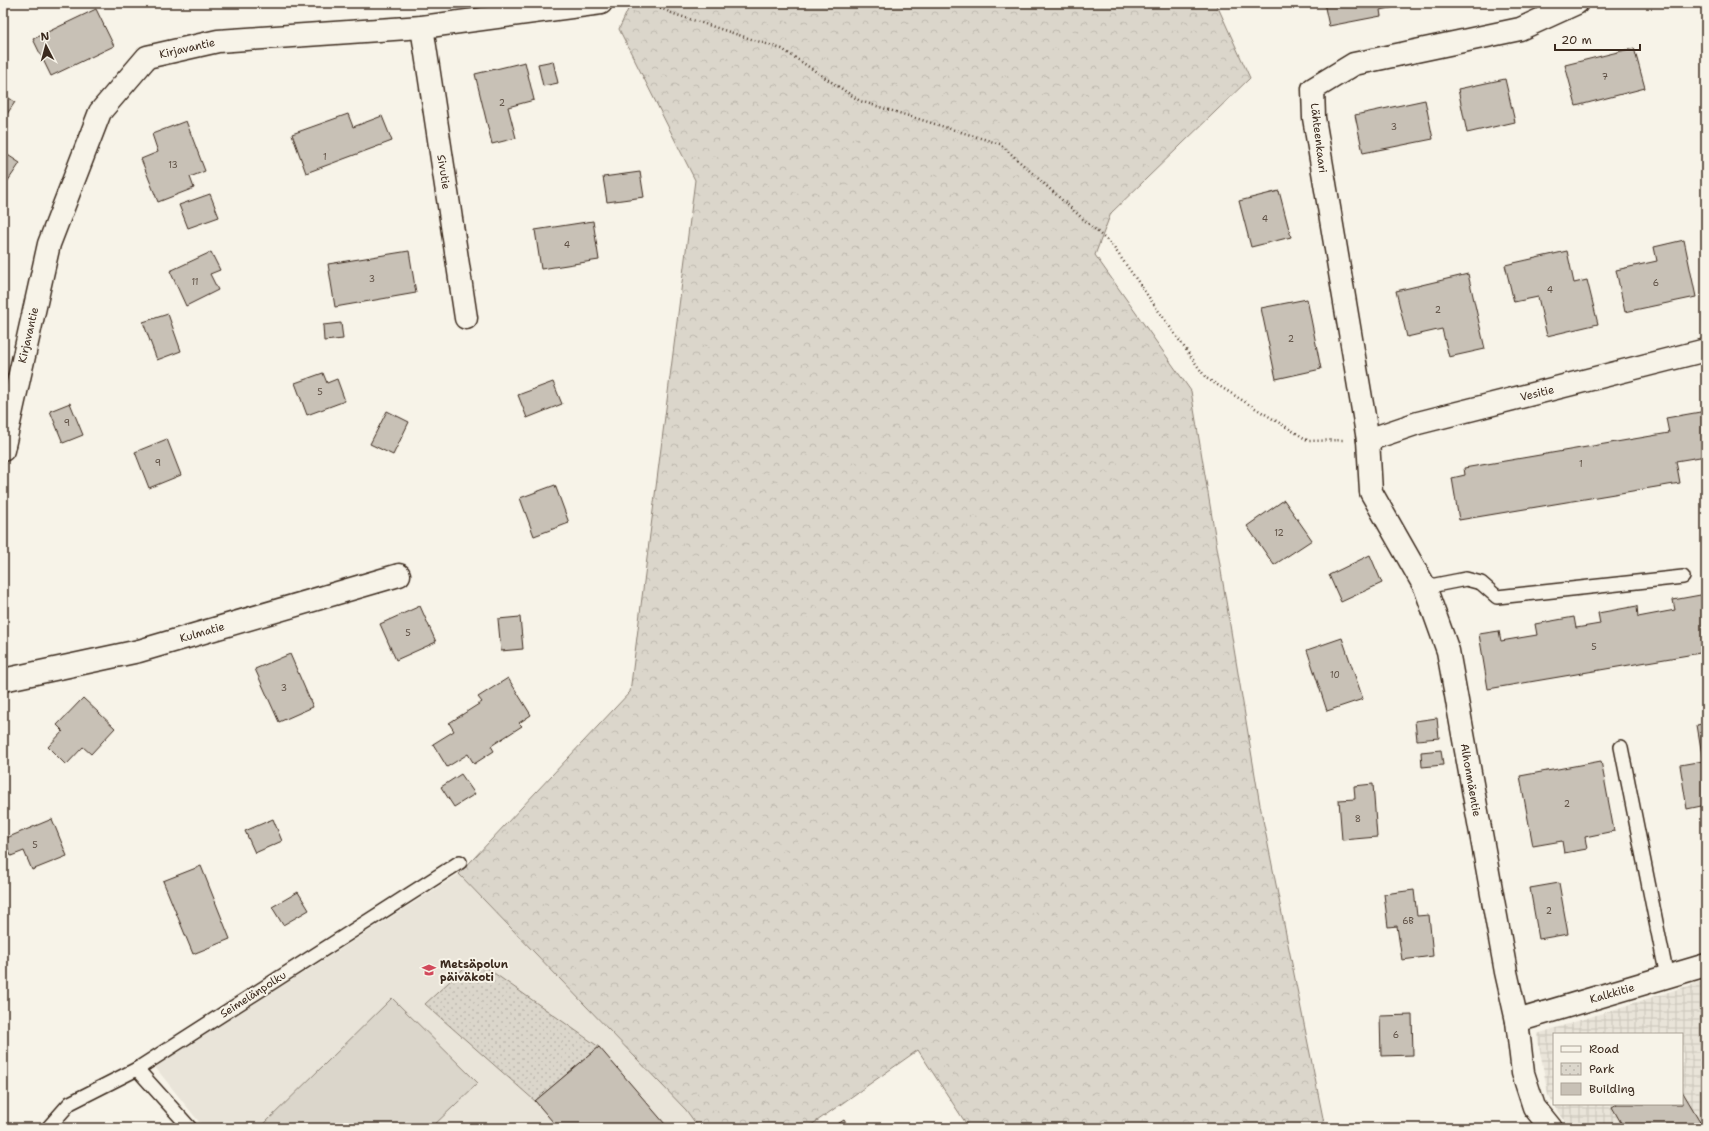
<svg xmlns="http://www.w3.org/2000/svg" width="1709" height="1131" viewBox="0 0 1709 1131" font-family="'Shantell Sans',sans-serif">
<defs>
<pattern id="industrial-grid" width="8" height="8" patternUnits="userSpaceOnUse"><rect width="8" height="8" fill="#e9e4d9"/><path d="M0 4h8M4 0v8" fill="none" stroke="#c9c4ba"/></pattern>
<pattern id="forest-crowns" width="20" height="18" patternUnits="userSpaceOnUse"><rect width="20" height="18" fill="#dbd6cb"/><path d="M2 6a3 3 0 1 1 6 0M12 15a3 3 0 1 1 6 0" fill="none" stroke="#bdb8ae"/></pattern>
<pattern id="park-dots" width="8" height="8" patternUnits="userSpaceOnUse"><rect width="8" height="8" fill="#dbd6cb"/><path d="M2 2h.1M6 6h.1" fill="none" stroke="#bdb8ae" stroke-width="1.8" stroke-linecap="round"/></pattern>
</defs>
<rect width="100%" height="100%" fill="#f7f3e8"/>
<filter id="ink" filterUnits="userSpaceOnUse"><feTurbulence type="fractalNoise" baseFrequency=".025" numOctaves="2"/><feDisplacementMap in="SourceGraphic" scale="8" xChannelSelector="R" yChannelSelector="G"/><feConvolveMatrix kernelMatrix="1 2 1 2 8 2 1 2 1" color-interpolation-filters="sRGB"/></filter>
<g filter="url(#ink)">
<!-- built -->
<path fill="#e9e4d9" d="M459 874 686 1110 699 1128H204L155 1067Z"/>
<!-- industrial -->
<path fill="url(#industrial-grid)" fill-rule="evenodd" d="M1706 980V1128H1569L1548 1095 1537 1034ZM1554 1034H1682V1104H1554Z"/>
<!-- grass -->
<path fill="#dbd6cb" stroke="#8b8074" d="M392 998 478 1083 431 1128H260Z"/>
<!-- forest -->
<path fill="url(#forest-crowns)" stroke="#8b8074" d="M631 3H1216L1250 78 1111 213 1095 255 1191 391 1260 805 1324 1123 1316 1128H969L918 1050 807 1128H699L686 1110 459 874 630 692 695 180 619 29Z"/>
<!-- park -->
<path fill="url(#park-dots)" stroke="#8b8074" d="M474 959 599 1047 535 1101 425 1004Z"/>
<!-- building -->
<g fill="#c8c1b6" stroke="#3b2a1e">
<path d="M1324 3H1395L1396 7 1380 10 1381 16 1329 26Z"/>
<path d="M96 9 114 46 51 76 33 39Z"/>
<path d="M1634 48 1645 88 1576 106 1565 65Z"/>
<path d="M553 61 558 83 543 86 538 64Z"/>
<path d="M525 62 534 100 508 107 516 138 492 144 475 74Z"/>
<path d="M1505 79 1515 122 1467 133 1458 89Z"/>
<path d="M3 94 15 102 3 120Z"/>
<path d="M1425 100 1433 139 1363 153 1355 115Z"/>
<path d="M348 114 353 127 382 116 392 141 306 173 292 134Z"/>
<path d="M186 121 205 171 190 177 194 188 158 202 141 159 158 152 152 134Z"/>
<path d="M3 152 20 163 3 188Z"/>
<path d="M640 172 644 197 607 202 603 177Z"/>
<path d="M1279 191 1291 237 1251 247 1239 201Z"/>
<path d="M210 194 219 217 188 228 179 205Z"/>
<path d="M593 221 599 260 541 269 535 230Z"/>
<path d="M1684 240 1696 297 1625 312 1616 270 1657 261 1654 247Z"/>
<path d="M409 251 416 293 335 307 328 264Z"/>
<path d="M1567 251 1574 283 1587 280 1598 324 1547 336 1538 297 1514 302 1505 265Z"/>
<path d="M211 252 220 270 210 274 218 290 186 306 170 271Z"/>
<path d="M1468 274 1485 349 1449 357 1442 329 1407 337 1396 291Z"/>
<path d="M1307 299 1321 369 1276 379 1261 308Z"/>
<path d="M168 314 181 351 157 360 143 322Z"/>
<path d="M341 323 343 339 324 341 323 325Z"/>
<path d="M323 373 327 383 337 379 345 401 307 415 295 383Z"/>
<path d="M553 382 562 404 527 418 518 395Z"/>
<path d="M70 403 83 435 63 443 50 411Z"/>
<path d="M387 411 409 422 393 455 370 444Z"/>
<path d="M1706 411V456L1676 461 1680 483 1459 520 1452 478 1465 475 1464 468 1669 433 1666 418Z"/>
<path d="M167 439 181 475 149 488 135 452Z"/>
<path d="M555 485 569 523 534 536 520 498Z"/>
<path d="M1284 500 1312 540 1274 565 1247 526Z"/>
<path d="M1370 555 1382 583 1341 602 1329 575Z"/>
<path d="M1706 594V652L1488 689 1479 634 1499 631 1501 641 1537 635 1535 624 1574 617 1576 628 1600 624 1598 613 1637 606 1638 617 1675 610 1673 600Z"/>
<path d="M420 606 436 642 396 660 380 624Z"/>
<path d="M520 617 523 649 501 651 498 619Z"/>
<path d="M1342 638 1363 699 1327 711 1307 650Z"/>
<path d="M290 654 313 707 279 722 255 669Z"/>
<path d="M508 678 531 715 519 723 522 726 491 746 494 751 474 764 468 754 447 767 433 744 454 731 449 723 482 702 478 697Z"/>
<path d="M83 698 115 728 91 754 83 747 66 765 48 747 63 731 57 725Z"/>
<path d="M1437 718 1439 738 1417 740 1415 721Z"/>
<path d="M1706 723V805L1687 809 1680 765 1703 761 1697 725Z"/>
<path d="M1441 750 1443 765 1422 767 1421 752Z"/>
<path d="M1601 761 1614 831 1585 837 1587 849 1564 853 1562 841 1533 846 1520 776Z"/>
<path d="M461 774 475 794 454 807 441 787Z"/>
<path d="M1373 784 1377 837 1342 840 1339 800 1355 799 1354 786Z"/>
<path d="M52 819 67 856 32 870 24 851 11 856 4 839Z"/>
<path d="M273 819 282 841 255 853 245 831Z"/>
<path d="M201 866 230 939 193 954 163 881Z"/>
<path d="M1559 883 1568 934 1539 939 1530 888Z"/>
<path d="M1414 890 1417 916 1429 915 1433 956 1402 960 1397 926 1388 927 1384 894Z"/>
<path d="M298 892 309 910 283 925 272 907Z"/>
<path d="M1412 1015 1413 1055 1381 1056 1380 1016Z"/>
<path d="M599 1047 665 1124 661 1128H545L553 1122 535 1101Z"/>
<path d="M1682 1091 1704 1128H1624L1612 1107 1617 1104H1682Z"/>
<path d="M844 1120 849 1128H831Z"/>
</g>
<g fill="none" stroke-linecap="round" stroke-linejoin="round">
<defs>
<g id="service">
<path d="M1425 587 1466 579 1481 583 1497 597 1683 577"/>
<path d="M1621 747 1667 977"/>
<path d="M137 1069 190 1128"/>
<path d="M48 1128 70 1103 137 1069 460 862"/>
</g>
<g id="minor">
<path d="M422 27 466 318"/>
<path d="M1368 440 1418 423 1706 350"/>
<path d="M3 450 49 244 100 112 147 57 218 41 422 27 601 3"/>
<path d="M3 680 139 651 399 575"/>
<path d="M1517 1021 1706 965"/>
<path d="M1551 1128 1534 1107 1523 1073 1517 1021 1506 972 1448 651 1425 587 1371 492 1368 440 1314 118 1313 89 1354 64 1520 29 1577 3"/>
</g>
</defs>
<!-- service casing -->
<use href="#service" stroke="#3b2a1e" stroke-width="16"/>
<!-- minor casing -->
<use href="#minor" stroke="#3b2a1e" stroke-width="25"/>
<!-- path -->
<path stroke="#3b2a1e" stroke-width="2.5" stroke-dasharray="1 3" stroke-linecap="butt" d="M649 3 674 14 782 49 860 101 1000 144 1112 245 1206 378 1309 441 1343 440"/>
<!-- service -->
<use href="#service" stroke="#f7f3e8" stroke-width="13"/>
<!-- minor -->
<use href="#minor" stroke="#f7f3e8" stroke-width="22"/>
</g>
</g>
<!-- icons -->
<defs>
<symbol id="school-bare" viewBox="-9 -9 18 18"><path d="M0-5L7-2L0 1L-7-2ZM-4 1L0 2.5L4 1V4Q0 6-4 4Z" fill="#d1495b" stroke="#f7f3e8" stroke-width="2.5" paint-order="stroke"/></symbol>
</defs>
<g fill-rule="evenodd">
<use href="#school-bare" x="419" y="960" width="20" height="20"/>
</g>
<g text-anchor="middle" stroke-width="4" stroke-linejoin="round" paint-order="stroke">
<!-- number labels -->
<g font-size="9" fill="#5e5044">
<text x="1605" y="80">7</text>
<text x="502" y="106">2</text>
<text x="1394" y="130">3</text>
<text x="325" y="160">1</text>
<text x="173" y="168">13</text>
<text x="1265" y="222">4</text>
<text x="567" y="248">4</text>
<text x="372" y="282">3</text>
<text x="195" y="285">11</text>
<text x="1656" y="286">6</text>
<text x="1550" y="293">4</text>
<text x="1438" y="313">2</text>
<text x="1291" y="342">2</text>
<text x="320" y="395">5</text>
<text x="67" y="426">9</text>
<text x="158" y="466">9</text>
<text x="1581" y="467">1</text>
<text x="1279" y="536">12</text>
<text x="408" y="636">5</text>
<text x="1594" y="650">5</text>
<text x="1335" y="678">10</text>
<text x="284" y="691">3</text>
<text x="1567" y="807">2</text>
<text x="1358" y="822">8</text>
<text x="35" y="848">5</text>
<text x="1549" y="914">2</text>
<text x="1408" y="924">6B</text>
<text x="1396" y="1038">6</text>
</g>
<!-- street labels -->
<g font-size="11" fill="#3b2a1e" stroke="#f7f3e8">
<text transform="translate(187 48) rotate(-13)" y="4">Kirjavantie</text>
<text transform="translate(1319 138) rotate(83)" y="4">Lähteenkaari</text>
<text transform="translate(444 172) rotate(81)" y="4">Sivutie</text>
<text transform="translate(28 335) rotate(-77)" y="4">Kirjavantie</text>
<text transform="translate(1537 393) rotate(-14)" y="4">Vesitie</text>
<text transform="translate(202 632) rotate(-16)" y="4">Kulmatie</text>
<text transform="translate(1471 780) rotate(80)" y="4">Alhonmäentie</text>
<text transform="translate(1612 993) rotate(-16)" y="4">Kalkkitie</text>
<text transform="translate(253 994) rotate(-33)" y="4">Seimelänpolku</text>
</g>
<!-- poi labels -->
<g font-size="11" font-weight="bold" fill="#3b2a1e" stroke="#f7f3e8" text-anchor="start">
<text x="440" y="968">Metsäpolun<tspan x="440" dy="13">päiväkoti</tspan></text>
</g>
</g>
<!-- margin -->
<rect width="1709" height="1131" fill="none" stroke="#f7f3e8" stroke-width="16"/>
<rect x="8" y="8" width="1693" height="1115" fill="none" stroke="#3b2a1e" stroke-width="1.5" filter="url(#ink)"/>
<!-- legend -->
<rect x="1553" y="1033" width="130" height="72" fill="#f7f3e8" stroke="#aca397"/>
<rect x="1561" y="1046" width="20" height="6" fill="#f7f3e8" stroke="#aca397"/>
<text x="1589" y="1053" font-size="12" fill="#3b2a1e">Road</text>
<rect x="1561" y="1063" width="20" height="12" fill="url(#park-dots)" stroke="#aca397"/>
<text x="1589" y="1073" font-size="12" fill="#3b2a1e">Park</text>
<rect x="1561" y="1083" width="20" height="12" fill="#c8c1b6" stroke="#aca397"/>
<text x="1589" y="1093" font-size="12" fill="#3b2a1e">Building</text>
<!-- north arrow -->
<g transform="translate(46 46) rotate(354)" stroke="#f7f3e8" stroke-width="3" paint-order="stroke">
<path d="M0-3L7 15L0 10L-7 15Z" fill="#3b2a1e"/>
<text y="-6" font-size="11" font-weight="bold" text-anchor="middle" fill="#3b2a1e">N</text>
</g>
<!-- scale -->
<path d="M1555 44v6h85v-6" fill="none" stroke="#3b2a1e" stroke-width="2"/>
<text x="1561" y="44" font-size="12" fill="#3b2a1e" stroke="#f7f3e8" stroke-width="3" paint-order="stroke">20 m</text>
</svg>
